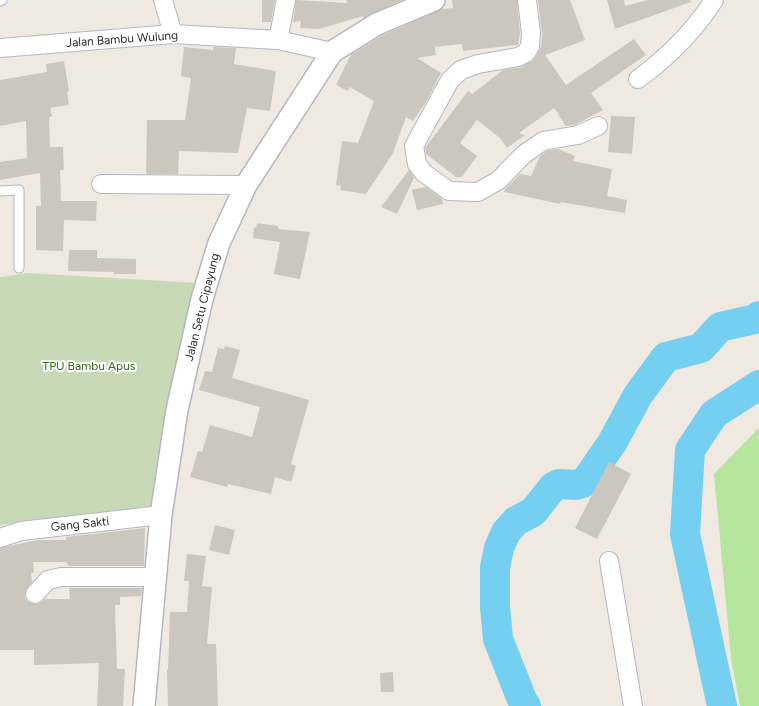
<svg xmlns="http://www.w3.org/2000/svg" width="759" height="706" viewBox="0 0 759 706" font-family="Figtree,sans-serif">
<rect width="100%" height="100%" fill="#efe9e1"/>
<!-- green -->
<path fill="#b6e59e" d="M759 428V706H740L731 658 714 474Z"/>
<!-- cemetery -->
<path fill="#c8d9b8" d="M28 273 198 283 148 517 41 519 0 525V277Z"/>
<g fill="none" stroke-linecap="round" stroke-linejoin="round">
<!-- river -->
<g stroke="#75cff0" stroke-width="30">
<path d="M526 706 523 702 498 639 495 607V567L499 548 506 532 516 521 533 512 553 487 559 484 576 485 585 482 612 443 638 395 666 357 701 348 720 327 755 319 759 316"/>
<path d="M722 706 685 534 690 450 714 414 759 385"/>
</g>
</g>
<!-- building -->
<g fill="#cbc7bf">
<path d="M262 0H275L271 22H262Z"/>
<path d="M296 0 347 3 346 0H402L363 18V16L319 29 300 28 301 21 293 22Z"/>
<path d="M452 0H517L520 33 518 45 463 51 462 44 435 47 436 55 417 58 441 73 426 102 413 121 406 117 393 153 366 194 340 190 341 186 336 185 342 141 358 143 374 101 350 87 348 91 336 85 349 58 352 54 383 35 442 9 453 8Z"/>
<path d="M538 0H570L585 40 545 55 566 85 634 39 646 55 591 93 603 110 575 125 566 126 558 114 559 112 558 113 554 108 519 133 525 135 507 148 500 138 477 120 460 143 477 156 462 177H456L426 154 425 148 468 91 472 94 503 70 522 67 535 58 541 47 542 34Z"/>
<path d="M607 0H624L625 6 648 0H690L691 2 615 29Z"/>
<path d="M184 47 213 50V47L236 48 234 64 276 71 270 111 247 108 238 153 179 151 178 174H146L147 120H185L191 78 181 76Z"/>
<path d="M64 61 69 91 67 92 69 105 50 108 52 116 49 117 50 147H63L64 170H60L61 201H97L96 221 64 220 63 251 36 250V206H41L40 173 0 180V162L27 158 26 121 0 126V80L47 72 46 64Z"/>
<path d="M611 116 635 117 632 154 608 152Z"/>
<path d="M558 149 575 156 573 161 612 169 607 196 627 200 625 213 561 202 560 204 504 192 505 189 520 174 531 176 540 156 547 151Z"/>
<path d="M409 170 414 178 397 214 381 207Z"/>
<path d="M426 187 442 199 443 204 417 210 412 190Z"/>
<path d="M257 223 278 226V229L310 232 300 279 274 274 280 242 253 238 254 227 256 228Z"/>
<path d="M69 250H97V258L136 259V274H114V272L68 271Z"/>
<path d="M225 346 240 350 232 378 309 400 291 464 296 466 291 482 275 477 271 494 228 484 227 487 190 477 198 451 202 452 210 425 252 437 260 407 199 390 205 371 212 372 218 348 224 349Z"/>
<path d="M609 462 631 474 597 539 575 528Z"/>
<path d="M215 525 235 530 229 555 209 550Z"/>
<path d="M145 528 144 566H69L66 562H33L34 573H31L32 582 25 592V598L28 602 38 604 45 599H70L69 588H142L141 596 120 597V605H115L117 669H125L123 706H97L99 663 34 665V650H0V548L37 540H66V537Z"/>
<path d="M187 554 206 556 202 586 212 587 207 644H216L218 706H168L167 670H168L170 612H187L189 581H184Z"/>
<path d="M393 672 394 692H381L380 673Z"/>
</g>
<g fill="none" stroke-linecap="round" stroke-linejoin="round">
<defs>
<g id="service">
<path d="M0 1 2 0"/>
<path d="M0 191 19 190V268"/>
</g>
<g id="minor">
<path d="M163 0 173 34"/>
<path d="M527 0 531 33 530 46 526 53 518 57 478 64 461 70 450 80 414 146 417 164 424 173 449 191 478 192 499 180 523 155 543 141 578 135 598 126"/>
<path d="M278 40 286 0"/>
<path d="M0 48 173 34 278 40 332 52"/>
<path d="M638 79C668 57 694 31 714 0"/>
<path d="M101 184 246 185"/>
<path d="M0 538 21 531 161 515"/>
<path d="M609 561 633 706"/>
<path d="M35 594 48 580 61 577H156"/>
</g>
<path id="tertiary" d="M144 706 161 515 177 410 202 299 219 243 246 185 332 52 377 24 434 0"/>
</defs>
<!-- service casing -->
<use href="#service" stroke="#b4b7c1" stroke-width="11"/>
<!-- minor casing -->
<use href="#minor" stroke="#b4b7c1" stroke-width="20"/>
<!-- tertiary casing -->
<use href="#tertiary" stroke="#b4b7c1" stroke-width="24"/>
<!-- service -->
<use href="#service" stroke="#fff" stroke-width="9"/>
<!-- minor -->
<use href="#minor" stroke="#fff" stroke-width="18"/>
<!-- tertiary -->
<use href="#tertiary" stroke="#fff" stroke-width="21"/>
</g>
<g text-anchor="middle" stroke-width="4" stroke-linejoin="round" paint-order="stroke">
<!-- street labels -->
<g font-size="12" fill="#2e2e2e" stroke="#fff">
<text transform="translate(122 39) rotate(-4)" y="4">Jalan Bambu Wulung</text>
<text transform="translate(202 307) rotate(-76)" y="4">Jalan Setu Cipayung</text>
<text transform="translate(80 524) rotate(-6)" y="4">Gang Sakti</text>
</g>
<!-- park labels -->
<g font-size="12" fill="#2c6e1b" stroke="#fff">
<text x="89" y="370">TPU Bambu Apus</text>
</g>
</g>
</svg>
